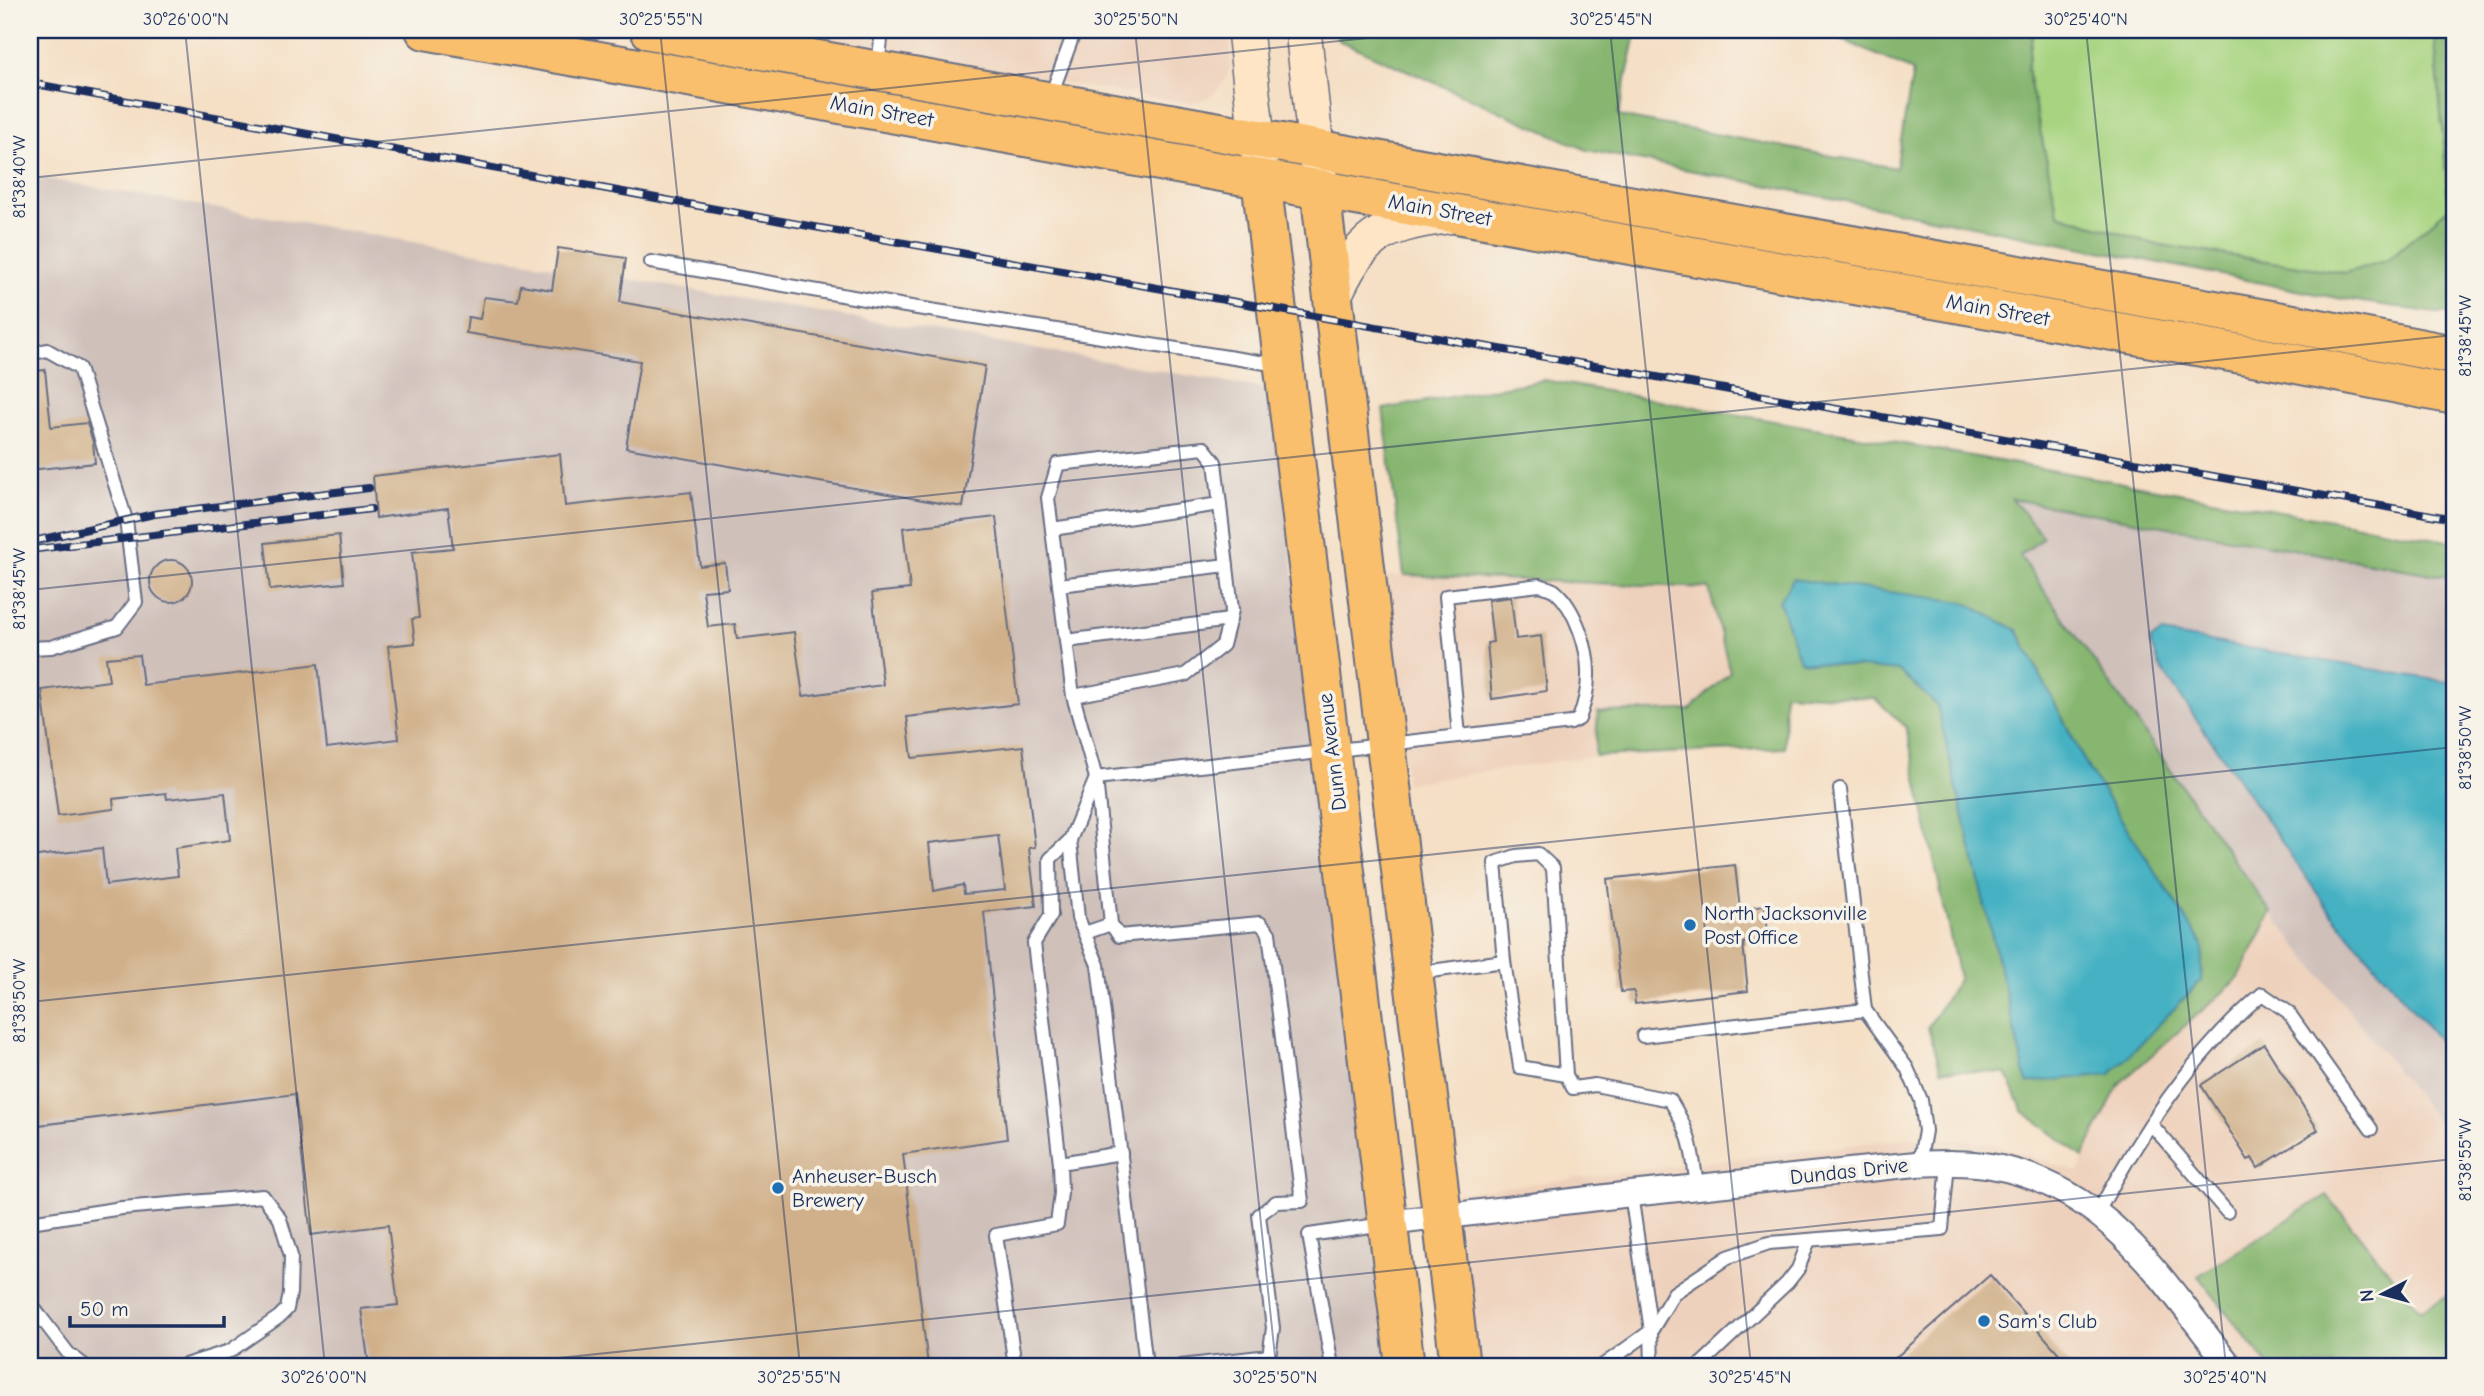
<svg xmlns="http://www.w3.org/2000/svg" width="2484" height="1396" viewBox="0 0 2484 1396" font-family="'Comic Neue',sans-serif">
<rect width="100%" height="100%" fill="#f7f3e8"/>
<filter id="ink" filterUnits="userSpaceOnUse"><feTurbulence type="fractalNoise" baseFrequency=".0143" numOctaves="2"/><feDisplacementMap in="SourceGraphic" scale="14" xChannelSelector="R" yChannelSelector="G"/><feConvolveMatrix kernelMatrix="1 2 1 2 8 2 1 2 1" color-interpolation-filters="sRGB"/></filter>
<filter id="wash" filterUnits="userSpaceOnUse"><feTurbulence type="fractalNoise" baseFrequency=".00686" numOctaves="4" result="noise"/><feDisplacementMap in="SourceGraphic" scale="28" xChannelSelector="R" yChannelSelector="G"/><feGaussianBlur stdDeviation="1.57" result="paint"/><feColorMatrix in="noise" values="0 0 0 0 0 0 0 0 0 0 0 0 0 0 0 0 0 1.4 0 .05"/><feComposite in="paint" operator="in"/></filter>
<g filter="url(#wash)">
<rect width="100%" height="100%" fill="#f5dfc5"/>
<!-- built -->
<g fill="#eed1bc">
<path d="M733 30H996L1029 39V30H1229L1231 53 1230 69 1223 84 1212 95 1199 101 1188 103Z"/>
<path d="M1404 575 1709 588 1730 672 1690 710 1598 712 1595 756 1406 783 1382 576Z"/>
<path d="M2271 913 2454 1142V1292L2420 1312 2198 1276 2269 1366H1475L1455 1193 1915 1137 1990 1143 2079 1172 2083 1157 2119 1084 2239 978Z"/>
</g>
<!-- industrial -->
<g fill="#cfc0ba">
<path d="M30 176 1272 390 1389 1366H30Z"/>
<path d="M2012 499 2454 578V1142L2271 913 2020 555 2043 537Z"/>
</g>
<!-- green -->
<path fill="#a8d481" stroke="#628270" stroke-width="2" d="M2033 30H2434L2449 208 2387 261 2345 273 2154 244 2058 214 2027 69Z"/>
<!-- forest -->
<g fill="#86b66f" stroke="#507266" stroke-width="2" fill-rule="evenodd">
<path d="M1336 30H1637L1618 116 1896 168 1913 71 1821 30H2033L2027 69 2058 214 2154 244 2345 273 2387 260 2449 208 2434 30H2454V313H2435L2337 298 1587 150 1338 40Z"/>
<path d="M1544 380 2454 542V578L2012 499 2043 537 2020 556 2271 913 2239 978 2119 1084 2083 1157 2023 1111 2006 1073 1941 1070 1928 1027 1959 978 1906 727 1874 698 1784 693 1785 748 1595 756 1598 712 1690 710 1730 672 1709 588 1404 575 1383 409ZM2017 630 2088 768 2027 1082 1937 705 1899 671Z"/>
<path d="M2327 1195 2420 1311 2454 1292V1354L2438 1366H2269L2198 1276Z"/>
</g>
<!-- water -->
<g fill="#44b1c2" stroke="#307090" stroke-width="2">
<path d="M1793 579 1964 602 2017 630 2088 768 2203 945 2201 981 2111 1074 2027 1083 1937 705 1899 671 1800 661 1779 601Z"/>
<path d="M2162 633 2454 683V1058L2331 913 2160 667 2150 640Z"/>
</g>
<g id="blocks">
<!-- building -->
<g fill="#d0b08a" fill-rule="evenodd">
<path d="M558 248 626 258 620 302 985 366 963 507 626 448 640 361 466 333 468 317 480 319 484 297 518 301 521 285 552 290Z"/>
<path d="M45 370 51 427 87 423 93 442 95 463 30 470V372Z"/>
<path d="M560 454 565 506 691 492 700 566 725 563 728 589 703 591 708 627 735 624 737 639 794 632 803 696 883 685 872 593 910 589 903 528 996 517 1018 704 907 717 912 758 1023 746 1035 847 1029 848 1036 906 984 912 1007 1139 903 1154 928 1366H369L361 1309 398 1305 388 1225 311 1235 295 1094 30 1126V857L102 848 106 885 178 876 175 848 230 840 225 793 167 799 166 793 113 799 114 809 58 816 42 690 109 681 106 658 139 655 143 685 318 664 327 748 399 739 388 646 415 643 412 619 419 618 412 552 453 548 448 508 376 518 373 476ZM998 835 1005 890 964 894 963 885 934 891 929 843Z"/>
<path d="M339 535 344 583 270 590 265 543Z"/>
<circle cx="171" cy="581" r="21"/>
<path d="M1511 597 1516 639 1541 636 1547 691 1492 699 1487 643 1493 642 1488 600Z"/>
<path d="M1735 865 1740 909 1765 906 1769 940 1743 943 1748 991 1635 1004 1634 991 1621 992 1607 879Z"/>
<path d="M2264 1044 2318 1130 2258 1168 2252 1158 2248 1160 2201 1085Z"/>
<path d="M1990 1275 2070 1366H1886Z"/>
</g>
</g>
</g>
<g filter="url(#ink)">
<use href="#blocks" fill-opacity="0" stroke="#676d82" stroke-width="2"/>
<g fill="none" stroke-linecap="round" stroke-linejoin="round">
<defs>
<g id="lane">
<path d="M791 51 795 30"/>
<path d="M878 67 882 30"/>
<path d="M1050 98 1075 30"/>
<path d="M651 262 905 306 1278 365"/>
<path d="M30 354 47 350 79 368 126 520 136 602 117 627 51 647 30 648"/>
<path d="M1052 529 1220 504"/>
<path d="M1059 585 1227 565"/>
<path d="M1066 641 1230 620"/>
<path d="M1073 696 1185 675 1223 645 1232 610 1215 462 1204 448 1058 464 1048 498 1073 696 1096 778 1571 723 1579 719C1584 705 1588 691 1588 676 1589 650 1576 609 1555 591 1551 588 1544 587 1540 585L1446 596 1459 736"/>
<path d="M1840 789 1865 1010 1907 1068 1921 1100 1925 1131 1919 1164"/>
<path d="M1085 933 1111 924"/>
<path d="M1504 961 1495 863 1516 856 1538 854 1553 868 1566 1075"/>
<path d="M1417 973 1504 961 1520 1067 1566 1075 1573 1088 1595 1085 1670 1100C1691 1134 1692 1148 1697 1187"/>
<path d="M1643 1036 1865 1010"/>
<path d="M2151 1124 2227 1212"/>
<path d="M1060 1163 1034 943 1051 915 1050 859 1070 840"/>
<path d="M1631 1194 1651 1331 1652 1366"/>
<path d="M2098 1212C2140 1134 2194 1052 2262 994L2288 1012 2371 1129"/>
<path d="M30 1222 122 1208 263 1196 280 1219 291 1256 290 1293 287 1309 279 1317 230 1351 182 1366"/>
<path d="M30 1303 68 1353 85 1366"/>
<path d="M1015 1366 996 1235 1057 1224 1061 1193 1060 1163 1121 1153"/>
<path d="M1149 1366 1146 1365 1098 965 1078 918 1070 840 1096 778 1111 924 1119 936 1260 923 1269 933 1302 1201 1276 1202 1259 1215 1273 1328 1269 1356 1181 1366"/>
<path d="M1332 1366 1309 1235 1384 1224"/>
<path d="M1602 1366 1651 1331 1674 1293 1728 1257 1769 1243 1942 1229 1948 1163"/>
<path d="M1699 1366 1787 1283 1798 1269 1809 1240"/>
</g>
<path id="street" d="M1388 1223 1631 1194 1916 1164C1941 1163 1966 1162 1991 1166 2109 1187 2161 1280 2230 1366"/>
<g id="secondary">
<path d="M1245 30 1260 165"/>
<path d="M1303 30 1319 176"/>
<path d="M1332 300C1360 237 1379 225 1447 216"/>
</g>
<g id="primary">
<path d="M425 30 2292 363 2454 395"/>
<path d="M650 30 2304 326 2454 355"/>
<path d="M1261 179 1405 1366"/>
<path d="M1320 189 1460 1366"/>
</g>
</defs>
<!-- lane casing -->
<use href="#lane" stroke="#676d82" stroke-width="16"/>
<!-- street casing -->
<use href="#street" stroke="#676d82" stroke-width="28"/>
<!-- secondary casing -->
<use href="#secondary" stroke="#676d82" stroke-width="38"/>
<!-- primary casing -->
<use href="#primary" stroke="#676d82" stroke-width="42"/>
<!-- lane -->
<use href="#lane" stroke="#fff" stroke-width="12"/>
<!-- street -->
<use href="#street" stroke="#fff" stroke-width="24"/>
<!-- secondary -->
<use href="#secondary" stroke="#fde5c5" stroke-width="35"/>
<!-- primary -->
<use href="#primary" stroke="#f9bf6d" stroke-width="38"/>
<defs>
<g id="rail">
<path d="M30 83 781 221 2454 519"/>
<path d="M30 542 154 514 369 488"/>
<path d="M37 549 371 509"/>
</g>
</defs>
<!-- rail casing -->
<use href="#rail" stroke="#1b2f5e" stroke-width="8"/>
<!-- rail -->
<use href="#rail" stroke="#f7f3e8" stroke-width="5" stroke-dasharray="16" stroke-linecap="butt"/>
</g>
</g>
<!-- ticks -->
<path fill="none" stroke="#1b2f5e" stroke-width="2" stroke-opacity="0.45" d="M185 30 325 1366M660 30 800 1366M1135 30 1276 1366M1610 30 1751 1366M2086 30 2226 1366M30 178 1444 30M30 590 2454 335M30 1002 2454 747M483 1366 2454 1159"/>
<!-- markers -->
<g fill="#1f6fb2" stroke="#f7f3e8" stroke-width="2.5">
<circle cx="1690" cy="925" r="7"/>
<circle cx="778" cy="1188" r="7"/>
<circle cx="1984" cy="1321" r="7"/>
</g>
<g text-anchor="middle" stroke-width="7" stroke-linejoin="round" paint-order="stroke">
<!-- street labels -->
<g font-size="21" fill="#1b2f5e" stroke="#f7f3e8">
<text transform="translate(882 111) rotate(10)" y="7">Main Street</text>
<text transform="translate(1440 210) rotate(10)" y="7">Main Street</text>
<text transform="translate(1998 310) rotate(10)" y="7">Main Street</text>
<text transform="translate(1332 752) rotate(-97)" y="7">Dunn Avenue</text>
<text transform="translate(1849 1171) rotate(-6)" y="7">Dundas Drive</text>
</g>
<!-- poi labels -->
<g font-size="21" fill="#1b2f5e" stroke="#f7f3e8" text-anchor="start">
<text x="1704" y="920">North Jacksonville<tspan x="1704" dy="24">Post Office</tspan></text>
<text x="792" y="1183">Anheuser-Busch<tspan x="792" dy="24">Brewery</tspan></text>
<text x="1998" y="1328">Sam's Club</text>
</g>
</g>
<!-- margin -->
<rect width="2484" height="1396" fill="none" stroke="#f7f3e8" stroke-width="77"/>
<!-- north arrow -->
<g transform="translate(2383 1294) rotate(264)" stroke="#f7f3e8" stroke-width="5" paint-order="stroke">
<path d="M0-5L12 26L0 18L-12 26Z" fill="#1b2f5e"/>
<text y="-10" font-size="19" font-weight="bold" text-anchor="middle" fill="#1b2f5e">N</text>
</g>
<!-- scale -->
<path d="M70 1316v10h154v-10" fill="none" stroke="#1b2f5e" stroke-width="3.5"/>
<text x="80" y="1316" font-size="21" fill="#1b2f5e" stroke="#f7f3e8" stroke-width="5" paint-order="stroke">50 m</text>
<rect x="38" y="38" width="2408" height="1320" fill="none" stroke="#1b2f5e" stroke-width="2.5"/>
<g font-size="18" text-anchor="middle" fill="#1b2f5e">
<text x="186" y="25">30°26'00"N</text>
<text x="661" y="25">30°25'55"N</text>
<text x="1136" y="25">30°25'50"N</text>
<text x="1611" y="25">30°25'45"N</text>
<text x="2086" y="25">30°25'40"N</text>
<text transform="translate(19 177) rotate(-90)" y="6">81°38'40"W</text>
<text transform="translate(2465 336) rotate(-90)" y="6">81°38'45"W</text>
<text transform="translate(19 589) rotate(-90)" y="6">81°38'45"W</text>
<text transform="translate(2465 748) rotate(-90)" y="6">81°38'50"W</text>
<text transform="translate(19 1001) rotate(-90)" y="6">81°38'50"W</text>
<text transform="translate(2465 1160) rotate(-90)" y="6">81°38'55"W</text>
<text x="324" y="1383">30°26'00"N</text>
<text x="799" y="1383">30°25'55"N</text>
<text x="1275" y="1383">30°25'50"N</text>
<text x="1750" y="1383">30°25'45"N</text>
<text x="2225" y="1383">30°25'40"N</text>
</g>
</svg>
